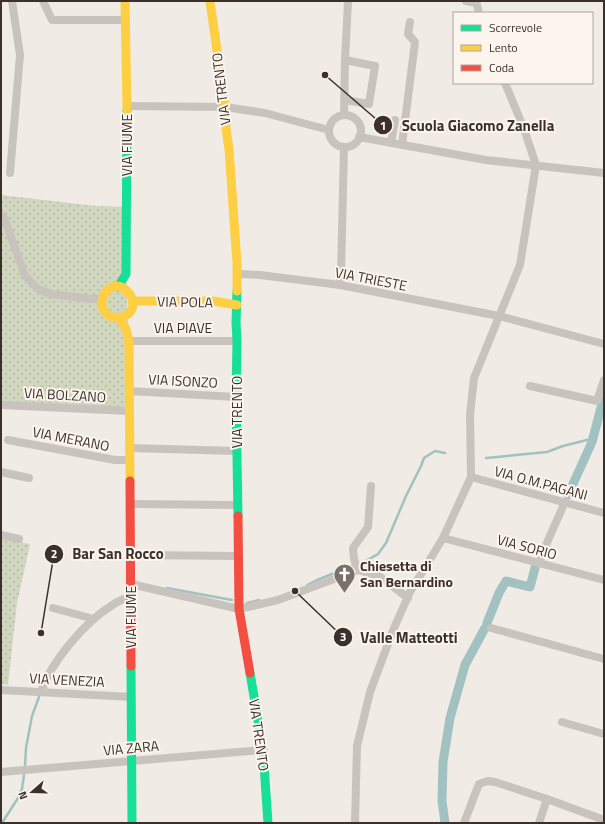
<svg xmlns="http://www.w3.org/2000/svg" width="605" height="824" viewBox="0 0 605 824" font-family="'Titillium Web',sans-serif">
<defs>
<pattern id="park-dots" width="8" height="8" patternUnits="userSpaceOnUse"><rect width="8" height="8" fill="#d1d6bf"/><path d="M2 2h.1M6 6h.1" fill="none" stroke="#b4b8a4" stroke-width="1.8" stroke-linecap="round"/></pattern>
</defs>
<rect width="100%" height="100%" fill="#f0ebe5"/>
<!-- park -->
<g fill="url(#park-dots)">
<path d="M1 195 96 206 127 207 126 274 129 341V411L1 405Z"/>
<path d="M1 539 30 544 17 603 8 685 1 684Z"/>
</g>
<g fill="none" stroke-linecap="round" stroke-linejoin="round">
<!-- stream -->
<g stroke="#a1c2c1" stroke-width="2.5">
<path d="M486 458 547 452 563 446 591 439"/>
<path d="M364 562 378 554 386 543 406 496 421 466 424 458 435 451 445 453"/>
<path d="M307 585 317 580 352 566"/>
<path d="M167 588 232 600"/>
<path d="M247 603 259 600"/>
<path d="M25 766 26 748 32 716 39 697"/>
<path d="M2 823 18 798 22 789 24 775"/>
</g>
<!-- canal -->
<g stroke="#a1c2c1" stroke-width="9">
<path d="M568 495 592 442 604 396"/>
<path d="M487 623 499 593 506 581 530 587 535 568"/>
<path d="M445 823 442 801 443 762 450 718 465 665 485 628"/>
</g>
<!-- street -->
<g stroke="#c9c3be" stroke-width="8">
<path d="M43 1 52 20H126"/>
<path d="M466 1 476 3"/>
<path d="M476 1 479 13"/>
<path d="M345 60 375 66 369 104 345 100"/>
<path d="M127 106 225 107 265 113 329 130"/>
<path d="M344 115 345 60 348 1"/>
<circle cx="345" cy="131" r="16"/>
<path d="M359 137 486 160 604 173"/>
<path d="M391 143 395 120"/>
<path d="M402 145 415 42 408 34 410 22"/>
<path d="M10 173 20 55 12 1"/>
<path d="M1 215 5 220 25 276 38 289 50 294 91 299H102"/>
<path d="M237 274 260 275 340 285 499 316 604 344"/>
<path d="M340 285 341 274 344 147"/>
<path d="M129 341H237"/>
<path d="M530 386 597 401 604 380"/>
<path d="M129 391 236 397"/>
<path d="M1 405 129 411"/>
<path d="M8 440 115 460H130"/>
<path d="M129 448 237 451"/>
<path d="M1 472 29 478"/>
<path d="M471 477 604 513"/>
<path d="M131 504 238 505"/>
<path d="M1 535 19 539"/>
<path d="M443 538 604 580"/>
<path d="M130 555 238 556"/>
<path d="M539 563 549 538 565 502"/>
<path d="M358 570 354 559 353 548 368 527 371 486"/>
<path d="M131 584 239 609 278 600 358 570 379 576 408 598"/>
<path d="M53 608 94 619"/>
<path d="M491 628 604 659"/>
<path d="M1 690 131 697"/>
<path d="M41 692C51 662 84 623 111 606 114 604 118 601 122 600 124 598 128 599 131 598"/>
<path d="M562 722 604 734"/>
<path d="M1 772 263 750"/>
<path d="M355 823 357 746 370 692 394 628 410 592 443 538 471 477 470 415 474 378 520 265 536 165 524 129 505 83"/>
<path d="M464 823 477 789 479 784 488 781 495 782 547 799 604 820"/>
<path d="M539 823 547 799"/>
</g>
<!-- fast -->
<g stroke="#16e098" stroke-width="9">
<path d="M118 287 126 274 127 110"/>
<path d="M237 291 236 323 237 341 236 397 238 516"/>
<path d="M131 666 132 823"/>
<path d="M250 673 263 750 268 823"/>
</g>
<!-- slow -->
<g stroke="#ffcf43" stroke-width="9">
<path d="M125 1 127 110"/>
<path d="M210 1 225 107 226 129 229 149 237 263V291"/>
<path d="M133 301H213L237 305"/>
<path d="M119 318C122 317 125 316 128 314 135 309 134 298 128 292 106 270 87 317 119 318L126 329 129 341 130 481"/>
</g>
<!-- jam -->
<g stroke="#f24e42" stroke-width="9">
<path d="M130 481 131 666"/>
<path d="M238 516 239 609 250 673"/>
</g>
</g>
<!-- icons -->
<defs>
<symbol id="church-pin" viewBox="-11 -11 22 30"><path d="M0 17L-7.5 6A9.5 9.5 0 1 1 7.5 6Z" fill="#7a716c" stroke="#fbf5ee"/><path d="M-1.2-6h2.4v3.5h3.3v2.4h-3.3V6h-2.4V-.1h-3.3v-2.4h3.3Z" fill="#fff"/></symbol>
</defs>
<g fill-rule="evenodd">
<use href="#church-pin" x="332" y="562" width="25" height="34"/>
</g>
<g text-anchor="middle" stroke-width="4" stroke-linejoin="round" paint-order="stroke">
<!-- street labels -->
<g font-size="14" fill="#3b302b" stroke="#fbf5ee">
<text transform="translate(221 89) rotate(-97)" y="5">VIA TRENTO</text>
<text transform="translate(127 145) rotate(-90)" y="5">VIA FIUME</text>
<text transform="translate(371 279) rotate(11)" y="5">VIA TRIESTE</text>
<text transform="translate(185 302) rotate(1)" y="5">VIA POLA</text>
<text x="183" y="333">VIA PIAVE</text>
<text transform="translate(183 381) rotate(3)" y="5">VIA ISONZO</text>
<text transform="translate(65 395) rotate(3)" y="5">VIA BOLZANO</text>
<text transform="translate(237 412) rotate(-90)" y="5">VIA TRENTO</text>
<text transform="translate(71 439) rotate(11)" y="5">VIA MERANO</text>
<text transform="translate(541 483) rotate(15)" y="5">VIA O.M.PAGANI</text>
<text transform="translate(527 547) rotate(15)" y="5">VIA SORIO</text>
<text transform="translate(131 617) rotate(-90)" y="5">VIA FIUME</text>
<text transform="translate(67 680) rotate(3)" y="5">VIA VENEZIA</text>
<text transform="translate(259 735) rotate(82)" y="5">VIA TRENTO</text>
<text transform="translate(131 748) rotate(-5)" y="5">VIA ZARA</text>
</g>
<!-- poi labels -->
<g font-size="14" font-weight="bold" fill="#3b302b" stroke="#fbf5ee" text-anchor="start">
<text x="360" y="571">Chiesetta di<tspan x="360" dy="16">San Bernardino</tspan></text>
</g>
</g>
<!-- callouts -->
<path fill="none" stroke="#3b302b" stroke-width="1.5" d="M325 75L383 125M41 633L54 554M295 591L343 637"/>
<g fill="#3b302b" stroke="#fbf5ee" stroke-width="1.5">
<circle cx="325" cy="75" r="4"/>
<circle cx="41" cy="633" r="4"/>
<circle cx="295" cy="591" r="4"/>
<circle cx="383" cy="125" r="10"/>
<circle cx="54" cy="554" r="10"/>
<circle cx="343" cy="637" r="10"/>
</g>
<g font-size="12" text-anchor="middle" font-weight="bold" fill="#fff">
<text x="383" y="130">1</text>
<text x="54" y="558">2</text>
<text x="343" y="641">3</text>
</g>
<g font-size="15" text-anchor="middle" font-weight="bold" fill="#3b302b" stroke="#fbf5ee" stroke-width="4" stroke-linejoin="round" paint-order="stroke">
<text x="478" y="131">Scuola Giacomo Zanella</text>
<text x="118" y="559">Bar San Rocco</text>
<text x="409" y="643">Valle Matteotti</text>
</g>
<!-- border -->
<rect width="605" height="824" fill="none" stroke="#3b302b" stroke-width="4"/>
<!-- legend -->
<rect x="453" y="12" width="140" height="72" fill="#fbf5ee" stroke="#aea6a0"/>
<rect x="461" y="25" width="20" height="6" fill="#16e098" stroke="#aea6a0"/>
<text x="489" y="32" font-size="12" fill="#3b302b">Scorrevole</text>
<rect x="461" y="45" width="20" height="6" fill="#ffcf43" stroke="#aea6a0"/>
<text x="489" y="52" font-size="12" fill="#3b302b">Lento</text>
<rect x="461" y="65" width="20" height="6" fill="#f24e42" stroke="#aea6a0"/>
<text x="489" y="72" font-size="12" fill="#3b302b">Coda</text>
<!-- north arrow -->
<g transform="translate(32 792) rotate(250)" stroke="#fbf5ee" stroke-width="3" paint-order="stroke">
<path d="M0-3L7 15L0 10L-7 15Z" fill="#3b302b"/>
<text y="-6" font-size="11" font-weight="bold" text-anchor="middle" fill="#3b302b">N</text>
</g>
</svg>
